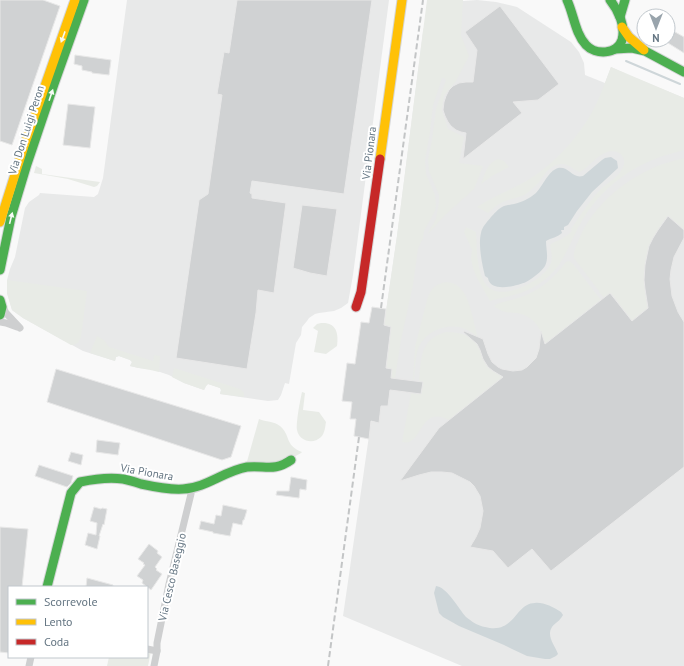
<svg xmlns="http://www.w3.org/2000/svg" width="684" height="666" viewBox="0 0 684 666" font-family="'PT Sans',sans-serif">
<rect width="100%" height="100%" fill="#f9f9f9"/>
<!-- built -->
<g fill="#e8e9e9">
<path d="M127 0H389L353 275 348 303 341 308 334 311 319 313 315 314 309 318 307 321 302 327 301 335 296 343 289 384 285 383 281 395 278 400 268 401 220 394 221 390 220 388 208 384 206 386 204 390 184 383 169 375 151 369 139 368 130 366 132 362 130 360 119 356 116 357 115 361 83 351 23 318 12 310 7 293V280L10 269 15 257 25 208 29 202 39 195 40 193 94 197 98 194 103 178Z"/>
<path d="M477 0 496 2 517 7 571 42 579 52 584 63 585 75 605 83 611 67 628 75 684 98V666H462L343 616 371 422H379L381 406H388L392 369 386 368 391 327 384 325 397 236 423 31 426 21 451 2Z"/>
</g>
<!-- green -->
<g fill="#e8ebe6">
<path d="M427 0H463L461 35 469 56 456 81 444 96 442 110 448 129 464 137 459 163 483 166 474 189 445 215 428 234V233L436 219 439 202V195L429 171 428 159 432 140 436 109 446 80 444 78H442L433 105 430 132 425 160 426 174 435 195 436 205 435 211 424 231 423 239 421 242 418 248 413 285 401 340 395 378H391L392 369 386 368 391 327 384 325 397 236Z"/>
<path d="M611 67 684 98V150C674 153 664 155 655 159 626 170 599 192 583 219 571 238 566 261 549 276 540 284 528 291 517 294 508 297 499 298 490 301L477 278 473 268 471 259 472 250 464 232 466 227 476 232C477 248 476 268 485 283 497 305 544 281 551 263 553 256 551 251 550 245 554 241 559 241 563 238 567 236 570 233 572 231L571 229C580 216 588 203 599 191 606 183 619 178 623 167 626 161 623 154 617 152 613 151 608 151 605 153 595 157 589 167 580 172 573 170 569 163 561 164 550 165 545 174 540 181 538 184 534 187 531 190 521 199 514 197 503 202 497 204 493 209 488 213L477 207C496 194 518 188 537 174 559 158 579 136 592 112 600 98 605 82 611 67Z"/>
<path d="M684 158V230L668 216C645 244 640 274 648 308L632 321 611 293 604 298 599 292V291L574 258C573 251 577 244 580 237 592 210 615 188 641 174 645 172 650 169 655 167 664 163 674 161 684 158Z"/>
<path d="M498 159 504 161 509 167 492 176 481 184C485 174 487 163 498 159Z"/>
<path d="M36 166 42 169V174L100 182 97 186 94 187 68 179 34 173Z"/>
<path d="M569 261 573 264 601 300 544 345C543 330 535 318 521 314 508 311 506 315 494 306L497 304C504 302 511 300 518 298 540 291 553 279 566 262Z"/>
<path d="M7 280 87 291 81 337 78 343 73 345H71L23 318 12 310 7 293Z"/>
<path d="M447 282C452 283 457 284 461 289 470 298 474 325 478 338 474 334 470 331 465 329 447 322 425 331 418 349 415 359 415 370 414 380H413L415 347 427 300C431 288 435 284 447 282Z"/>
<path d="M321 323C336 322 339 333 337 346L326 354 314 352 318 331 313 328 317 324Z"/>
<path d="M446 332C460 332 472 335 479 347 481 351 481 356 483 359 487 368 496 374 505 376L449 420C419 404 423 447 402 442L411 393 421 394 423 382H419C421 359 420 339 446 332Z"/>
<path d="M97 336 104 340 109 347 153 361 154 355 160 356 159 372C149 369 140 369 130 366L132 362 130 360 119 356 116 357 115 361 90 353Z"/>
<path d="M174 368 240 389 244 393V397L220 394 221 390 220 388 208 384 206 386 204 390 184 383 172 377Z"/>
<path d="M302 392 305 393 303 410 319 412 326 422C325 427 325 433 321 437 313 445 299 441 297 430 296 422 300 401 302 392Z"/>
<path d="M259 419C266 422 274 421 280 426 291 435 284 445 302 452L301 453 285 462 246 465Z"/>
<path d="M147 650 151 651 148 666H107L109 657H147Z"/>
</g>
<!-- water -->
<g fill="#ced6d9">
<path d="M611 157 617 161 618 168 592 192 577 211 568 225 564 227V230H561L562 233C558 237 551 238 546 241 546 249 549 258 545 266 541 272 533 278 526 282 517 286 490 293 488 278L485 276C482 264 478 245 481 233 482 227 487 222 491 217 494 214 498 209 502 207 506 205 510 205 514 204 522 202 529 199 536 193 543 186 548 171 558 168 569 166 572 179 583 176L602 160 605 158Z"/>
<path d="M436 586C447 587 459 609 466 617 471 621 478 626 485 627 515 635 515 603 535 603 543 602 553 607 561 612L563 615C560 621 555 623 552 627 546 636 555 646 558 654L556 656 550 659H545L527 656 512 649 504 645 459 626 443 617 439 613 434 593Z"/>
</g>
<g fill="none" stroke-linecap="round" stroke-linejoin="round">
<!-- stream -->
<path stroke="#ced6d9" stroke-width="2" d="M626 61 680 84"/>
</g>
<!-- building -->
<g fill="#d0d2d3" stroke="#e8e8e8">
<path d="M0 0H43L60 6 12 145 0 141Z"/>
<path d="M237 0H372L344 194 252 181 250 193 252 194V198L286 203 274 293 258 290 256 313 247 369 176 358 199 200 208 194 222 95 217 94 224 52 229 53Z"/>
<path d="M500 6 559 84 538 100 513 102 522 113 463 159 466 133 461 132 456 130 451 126 448 122 445 116 443 110 444 102 446 96 449 90 453 86 459 83 466 82H473L477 50 465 32Z"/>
<path d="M668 28 684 37V53L668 43Z"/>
<path d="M75 55 111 60 109 75 92 73V72L82 70V66L74 64Z"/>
<path d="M68 104 95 107 90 148 63 145Z"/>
<path d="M302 205 337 209 327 276 310 273 293 268Z"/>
<path d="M668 216 684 230V238L674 257 671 270 670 279 672 296 678 312 684 322V467L551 571 532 549 508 568 493 551 470 547 476 537 480 528 483 511 480 496 474 486 470 482 452 473 442 472H431L419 475 400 481 439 428 503 377 493 371 488 367 483 359 480 350 477 344 463 332 464 331 483 339 488 354 492 362 498 367 502 369 513 371 522 370 527 367 536 358 539 349 541 331 545 344 610 293 632 321 648 308 645 289 644 280 645 265 647 255 649 246 653 238 658 230Z"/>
<path d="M372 307 386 309 384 325 391 327 386 368 392 369 391 378 423 382 421 394 390 390 388 406H381L379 423 371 421 369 439 354 436 356 419H350L352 402 342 401 347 363 355 364 361 322 369 323Z"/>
<path d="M56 369 241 426 231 457 222 460 47 402Z"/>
<path d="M97 440 120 443 118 455 96 452Z"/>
<path d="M71 452 83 455 81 465 68 461Z"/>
<path d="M39 465 73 476 71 483 67 487 35 476Z"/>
<path d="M291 477 307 480 306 490 300 489 299 498 276 495 277 491H289Z"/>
<path d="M223 505 247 510 244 520H243L242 525 233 523 230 536 213 533V532L199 529 201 521 214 524 216 515 221 516Z"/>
<path d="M94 507 101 509 102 508 107 509 104 525 103 524 99 536H100L97 549 85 545 88 533 96 535 97 523 90 521Z"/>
<path d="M0 527 28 529 22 587H9V653L0 652Z"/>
<path d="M149 544 158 551 157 553 162 557 155 567 157 569 156 570 162 574 151 590 142 583 143 580 137 576 145 565 143 564 144 563 138 559Z"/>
<path d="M87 578 113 585V587H86Z"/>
</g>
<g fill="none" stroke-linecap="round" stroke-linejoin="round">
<defs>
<g id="fast">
<path d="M567 0C574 15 575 33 586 45 595 55 617 55 622 40 626 26 618 10 610 0"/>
<path d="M620 17 625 0"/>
<path d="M615 49 632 48 645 51 684 72"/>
<path d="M0 270 11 217 27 164 54 84 84 0"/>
<path d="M0 300 2 307 0 315"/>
<path d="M47 587 71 493 80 482C94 479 109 477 123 479 129 480 135 482 141 484 155 487 169 490 183 489 206 488 224 471 247 467 265 465 274 472 291 460"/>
</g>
<g id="slow">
<path d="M622 27 629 37 644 50"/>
<path d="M380 159 402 0"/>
<path d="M0 222 24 146 75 0"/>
</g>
<path id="jam" d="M356 307 361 292 380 159"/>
</defs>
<!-- fast casing -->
<use href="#fast" stroke="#d5d6d7" stroke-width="11"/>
<!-- slow casing -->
<use href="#slow" stroke="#d5d6d7" stroke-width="11"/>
<!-- jam casing -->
<use href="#jam" stroke="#d5d6d7" stroke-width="11"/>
<!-- street -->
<g stroke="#cecfd0" stroke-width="7">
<path d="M2 305 6 313 20 328"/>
<path d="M0 322 6 323 17 327"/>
<path d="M147 649 157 651"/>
<path d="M29 666 31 657"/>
<path d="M154 666 157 651V643L169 584 191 494V489"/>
</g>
<!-- fast -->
<use href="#fast" stroke="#4caf50" stroke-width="9"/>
<!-- slow -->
<use href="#slow" stroke="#ffc107" stroke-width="9"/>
<!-- jam -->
<use href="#jam" stroke="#c62828" stroke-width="9"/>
<!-- rail -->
<g stroke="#c3c5c6" stroke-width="2" stroke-dasharray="6 3" stroke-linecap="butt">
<path d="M381 308 423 0"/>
<path d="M328 666 359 437"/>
</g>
</g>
<!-- one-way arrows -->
<defs><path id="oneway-solid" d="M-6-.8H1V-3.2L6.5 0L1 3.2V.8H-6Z"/></defs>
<g fill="#f6fbf6">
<use href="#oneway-solid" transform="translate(63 37) rotate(110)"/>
<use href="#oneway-solid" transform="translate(51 95) rotate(-71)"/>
<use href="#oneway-solid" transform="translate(11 218) rotate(-76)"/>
</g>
<g text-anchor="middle" stroke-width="4" stroke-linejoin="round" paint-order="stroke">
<!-- street labels -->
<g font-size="11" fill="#657683" stroke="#fff">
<text transform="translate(26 130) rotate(-72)" y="4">Via Don Luigi Peron</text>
<text transform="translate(369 153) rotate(-83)" y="4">Via Pionara</text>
<text transform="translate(147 472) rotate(10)" y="4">Via Pionara</text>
<text transform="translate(172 577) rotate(-77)" y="4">Via Cesco Baseggio</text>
</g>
</g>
<!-- legend -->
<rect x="8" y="586" width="140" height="72" fill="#ffffff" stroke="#c1c8cd"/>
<rect x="16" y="599" width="20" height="6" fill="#4caf50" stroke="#c1c8cd"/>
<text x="44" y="606" font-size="12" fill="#657683">Scorrevole</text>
<rect x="16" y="619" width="20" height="6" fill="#ffc107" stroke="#c1c8cd"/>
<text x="44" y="626" font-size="12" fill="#657683">Lento</text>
<rect x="16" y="639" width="20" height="6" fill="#c62828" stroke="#c1c8cd"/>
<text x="44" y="646" font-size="12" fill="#657683">Coda</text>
<!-- north arrow -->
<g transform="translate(656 28) rotate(180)"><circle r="19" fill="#ffffff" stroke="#c1c8cd"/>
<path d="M0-3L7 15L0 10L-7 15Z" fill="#99a4ac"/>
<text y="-6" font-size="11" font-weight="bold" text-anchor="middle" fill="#657683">N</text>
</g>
</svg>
